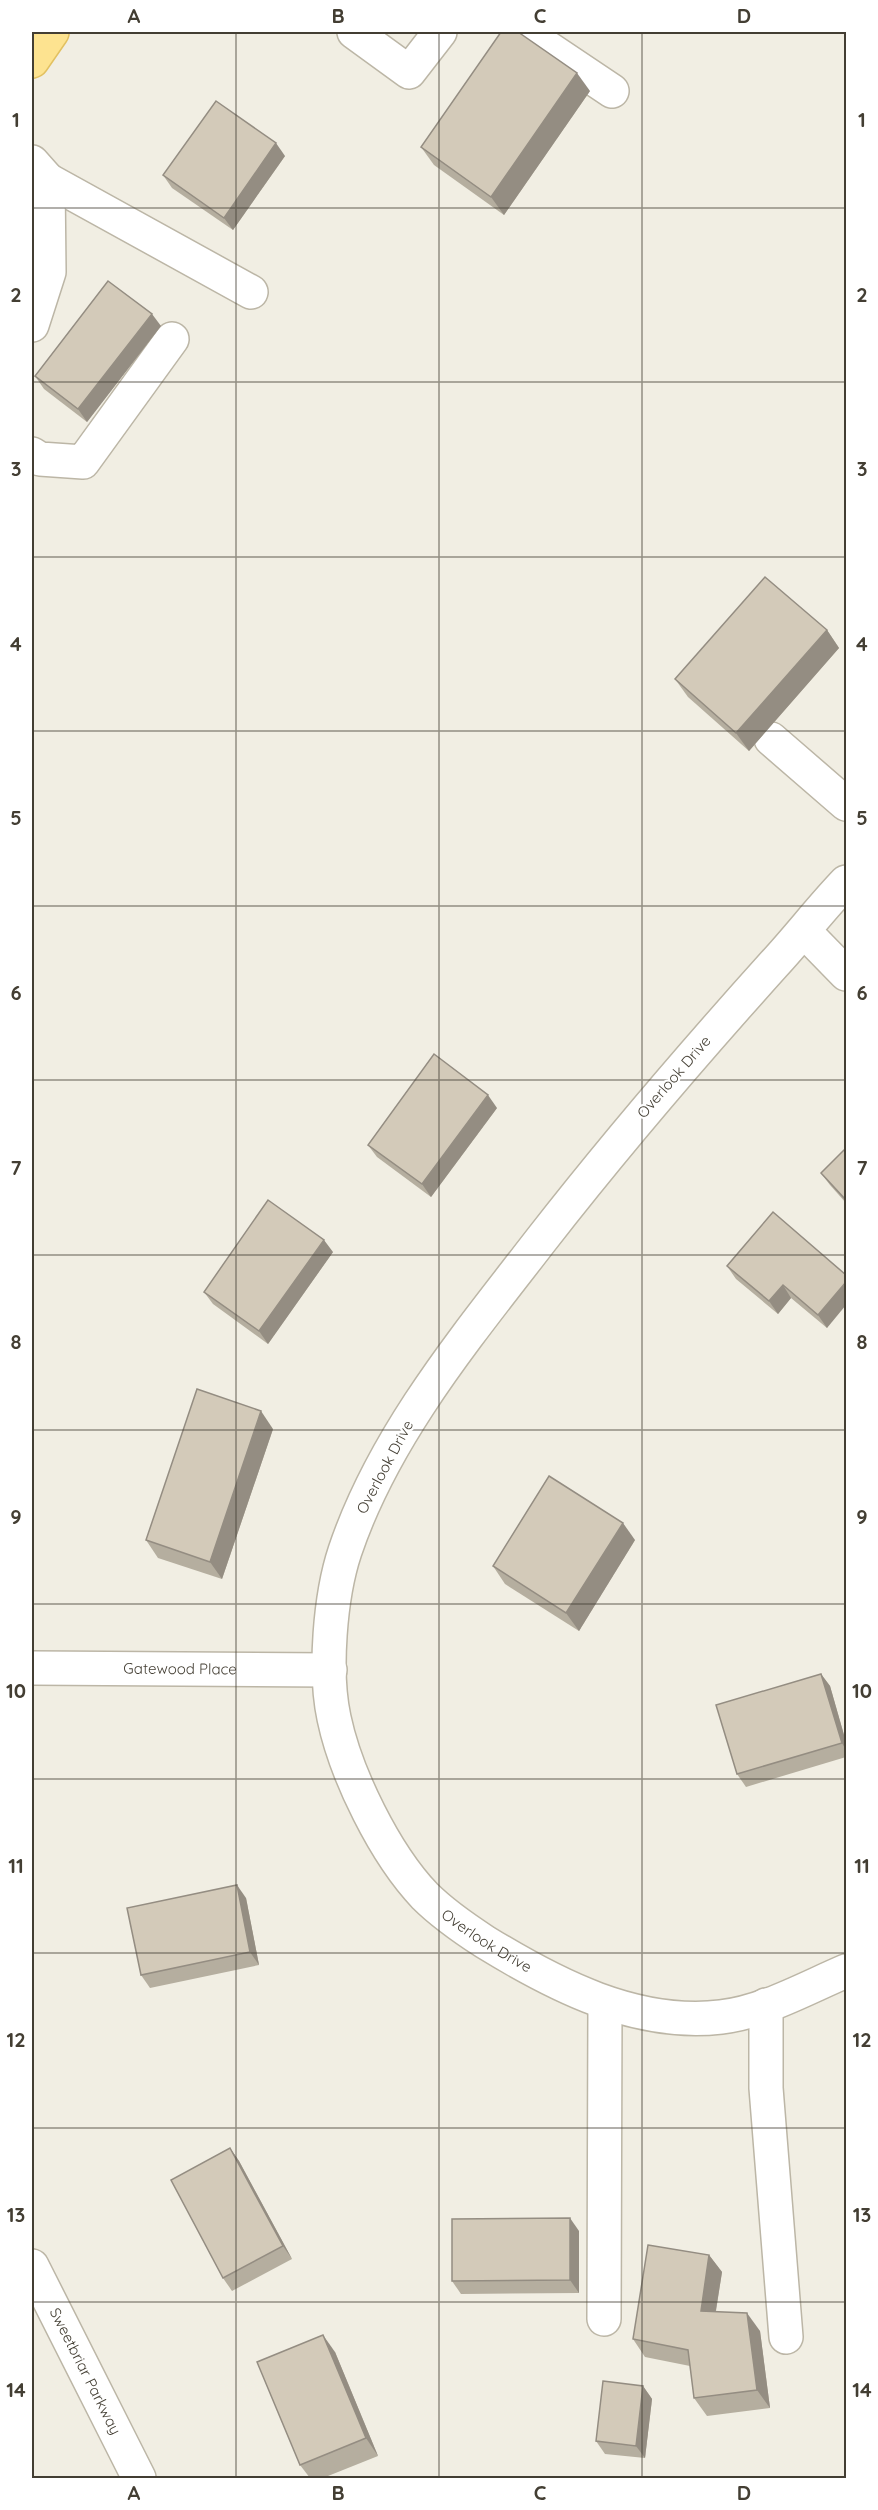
<svg xmlns="http://www.w3.org/2000/svg" width="878" height="2510" viewBox="0 0 878 2510" font-family="Quicksand,sans-serif">
<rect width="100%" height="100%" fill="#f1eee3"/>
<g fill="none" stroke-linecap="round" stroke-linejoin="round">
<defs>
<g id="minor">
<path d="M354 32 409 72 440 32"/>
<path d="M524 32 612 91"/>
<path d="M32 162 48 180 49 272 32 325"/>
<path d="M48 180 251 292"/>
<path d="M32 454 40 459 83 462 172 339"/>
<path d="M771 739 846 804"/>
<path id="s1" d="M846 882C821 908 799 937 774 964 693 1054 615 1145 541 1240 467 1336 384 1435 345 1551 330 1596 324 1672 334 1718 346 1775 385 1854 425 1896 442 1913 465 1929 485 1942 555 1985 636 2027 721 2017 764 2012 806 1988 846 1971"/>
<path d="M804 931 846 974"/>
<path id="s2" d="M32 1668 330 1670"/>
<path d="M766 2005V2088L786 2337"/>
<path id="s3" d="M32 2266 139 2478"/>
<path d="M604 2319 605 2003"/>
</g>
<path id="major" d="M32 61 52 32"/>
</defs>
<!-- minor casing -->
<use href="#minor" stroke="#bcb6a6" stroke-width="36"/>
<!-- major casing -->
<use href="#major" stroke="#e2c161" stroke-width="36"/>
<!-- minor -->
<use href="#minor" stroke="#fff" stroke-width="33"/>
<!-- major -->
<use href="#major" stroke="#fde390" stroke-width="33"/>
</g>
<!-- wall -->
<g fill="#b5ae9f">
<path d="M590 91 504 215 434 165 421 147Z"/>
<path d="M285 156 233 230 172 188 163 175Z"/>
<path d="M161 326 87 422 44 389 35 376Z"/>
<path d="M827 630 839 648 749 751 688 697 675 679Z"/>
<path d="M497 1108 431 1197 377 1157 368 1145Z"/>
<path d="M846 1148V1203L830 1185 821 1173Z"/>
<path d="M333 1252 268 1344 213 1304 204 1292Z"/>
<path d="M727 1266 846 1275 827 1328 791 1298 778 1314 736 1279Z"/>
<path d="M273 1429 222 1579 158 1558 146 1540Z"/>
<path d="M635 1540 579 1631 505 1584 493 1566Z"/>
<path d="M821 1674 830 1686 846 1742V1757L746 1787 737 1774Z"/>
<path d="M246 1898 259 1965 150 1988 141 1975Z"/>
<path d="M230 2148 239 2161 292 2259 232 2291 223 2278Z"/>
<path d="M579 2231V2293L461 2294 452 2281Z"/>
<path d="M709 2255 722 2272 716 2311 760 2331 770 2408 707 2416 694 2398 690 2366 645 2357 633 2339Z"/>
<path d="M335 2352 378 2456 323 2478H310L300 2465Z"/>
<path d="M643 2386 652 2399 645 2458 605 2454 596 2441Z"/>
</g>
<!-- shaded-wall -->
<g fill="#948d82">
<path d="M577 73 590 91 504 215 491 197Z"/>
<path d="M276 143 285 156 233 230 224 218Z"/>
<path d="M152 314 161 326 87 422 78 409Z"/>
<path d="M827 630 839 648 749 751 736 733Z"/>
<path d="M488 1095 497 1108 431 1197 422 1184Z"/>
<path d="M324 1240 333 1252 268 1344 259 1331Z"/>
<path d="M846 1282V1305L827 1328 818 1315Z"/>
<path d="M783 1285 791 1298 778 1314 769 1301Z"/>
<path d="M261 1411 273 1429 222 1579 210 1562Z"/>
<path d="M623 1523 635 1540 579 1631 566 1613Z"/>
<path d="M821 1674 830 1686 846 1742V1750L842 1743Z"/>
<path d="M237 1885 246 1898 259 1965 250 1952Z"/>
<path d="M230 2148 239 2161 292 2259 283 2246Z"/>
<path d="M570 2218 579 2231V2293L570 2280Z"/>
<path d="M709 2255 722 2272 713 2328 701 2311Z"/>
<path d="M747 2313 760 2331 770 2408 757 2390Z"/>
<path d="M323 2335 335 2352 378 2456 366 2438Z"/>
<path d="M643 2386 652 2399 645 2458 636 2446Z"/>
</g>
<!-- building -->
<g fill="#d3cab9" stroke="#948d82" stroke-width="1.5">
<path d="M501 32H518L577 73 491 197 421 147Z"/>
<path d="M216 101 276 143 224 218 163 175Z"/>
<path d="M108 281 152 314 78 409 35 376Z"/>
<path d="M765 577 827 630 736 733 675 679Z"/>
<path d="M434 1054 488 1095 422 1184 368 1145Z"/>
<path d="M846 1148V1200L821 1173Z"/>
<path d="M268 1200 324 1240 259 1331 204 1292Z"/>
<path d="M773 1212 846 1275V1282L818 1315 783 1285 769 1301 727 1266Z"/>
<path d="M197 1389 261 1411 210 1562 146 1540Z"/>
<path d="M549 1476 623 1523 566 1613 493 1566Z"/>
<path d="M821 1674 842 1743 737 1774 716 1705Z"/>
<path d="M237 1885 250 1952 141 1975 127 1908Z"/>
<path d="M230 2148 283 2246 223 2278 171 2180Z"/>
<path d="M570 2218V2280L452 2281V2219Z"/>
<path d="M648 2245 709 2255 701 2311 747 2313 757 2390 694 2398 688 2350 633 2339Z"/>
<path d="M323 2335 366 2438 300 2465 257 2362Z"/>
<path d="M603 2381 643 2386 636 2446 596 2441Z"/>
</g>
<!-- grid -->
<path fill="none" stroke="#433e33" stroke-width="1.5" stroke-opacity="0.55" d="M236 32V2478M439 32V2478M642 32V2478M32 208H846M32 382H846M32 557H846M32 731H846M32 906H846M32 1080H846M32 1255H846M32 1430H846M32 1604H846M32 1779H846M32 1953H846M32 2128H846M32 2302H846"/>
<g text-anchor="middle" stroke-width="4.5" stroke-linejoin="round" paint-order="stroke">
<!-- street labels -->
<g font-size="15" fill="#433e33" stroke="#fff">
<text transform="translate(674 1077) rotate(-49)" y="5">Overlook Drive</text>
<text transform="translate(385 1467) rotate(-62)" y="5">Overlook Drive</text>
<text dy="5" stroke="none"><textPath href="#s2" startOffset="148">Gatewood Place</textPath></text>
<text dy="5" stroke="none"><textPath href="#s1" startOffset="1287">Overlook Drive</textPath></text>
<text dy="5" stroke="none"><textPath href="#s3" startOffset="118">Sweetbriar Parkway</textPath></text>
</g>
</g>
<!-- border -->
<rect width="878" height="2510" fill="none" stroke="#ffffff" stroke-width="66"/>
<rect x="33" y="33" width="812" height="2444" fill="none" stroke="#433e33" stroke-width="2"/>
<g font-size="20" text-anchor="middle" font-weight="bold" fill="#433e33">
<text x="134" y="23">A</text>
<text x="338" y="23">B</text>
<text x="540" y="23">C</text>
<text x="744" y="23">D</text>
<text x="16" y="127">1</text>
<text x="862" y="127">1</text>
<text x="16" y="302">2</text>
<text x="862" y="302">2</text>
<text x="16" y="476">3</text>
<text x="862" y="476">3</text>
<text x="16" y="651">4</text>
<text x="862" y="651">4</text>
<text x="16" y="825">5</text>
<text x="862" y="825">5</text>
<text x="16" y="1000">6</text>
<text x="862" y="1000">6</text>
<text x="16" y="1175">7</text>
<text x="862" y="1175">7</text>
<text x="16" y="1349">8</text>
<text x="862" y="1349">8</text>
<text x="16" y="1524">9</text>
<text x="862" y="1524">9</text>
<text x="16" y="1698">10</text>
<text x="862" y="1698">10</text>
<text x="16" y="1873">11</text>
<text x="862" y="1873">11</text>
<text x="16" y="2047">12</text>
<text x="862" y="2047">12</text>
<text x="16" y="2222">13</text>
<text x="862" y="2222">13</text>
<text x="16" y="2397">14</text>
<text x="862" y="2397">14</text>
<text x="134" y="2500">A</text>
<text x="338" y="2500">B</text>
<text x="540" y="2500">C</text>
<text x="744" y="2500">D</text>
</g>
</svg>
